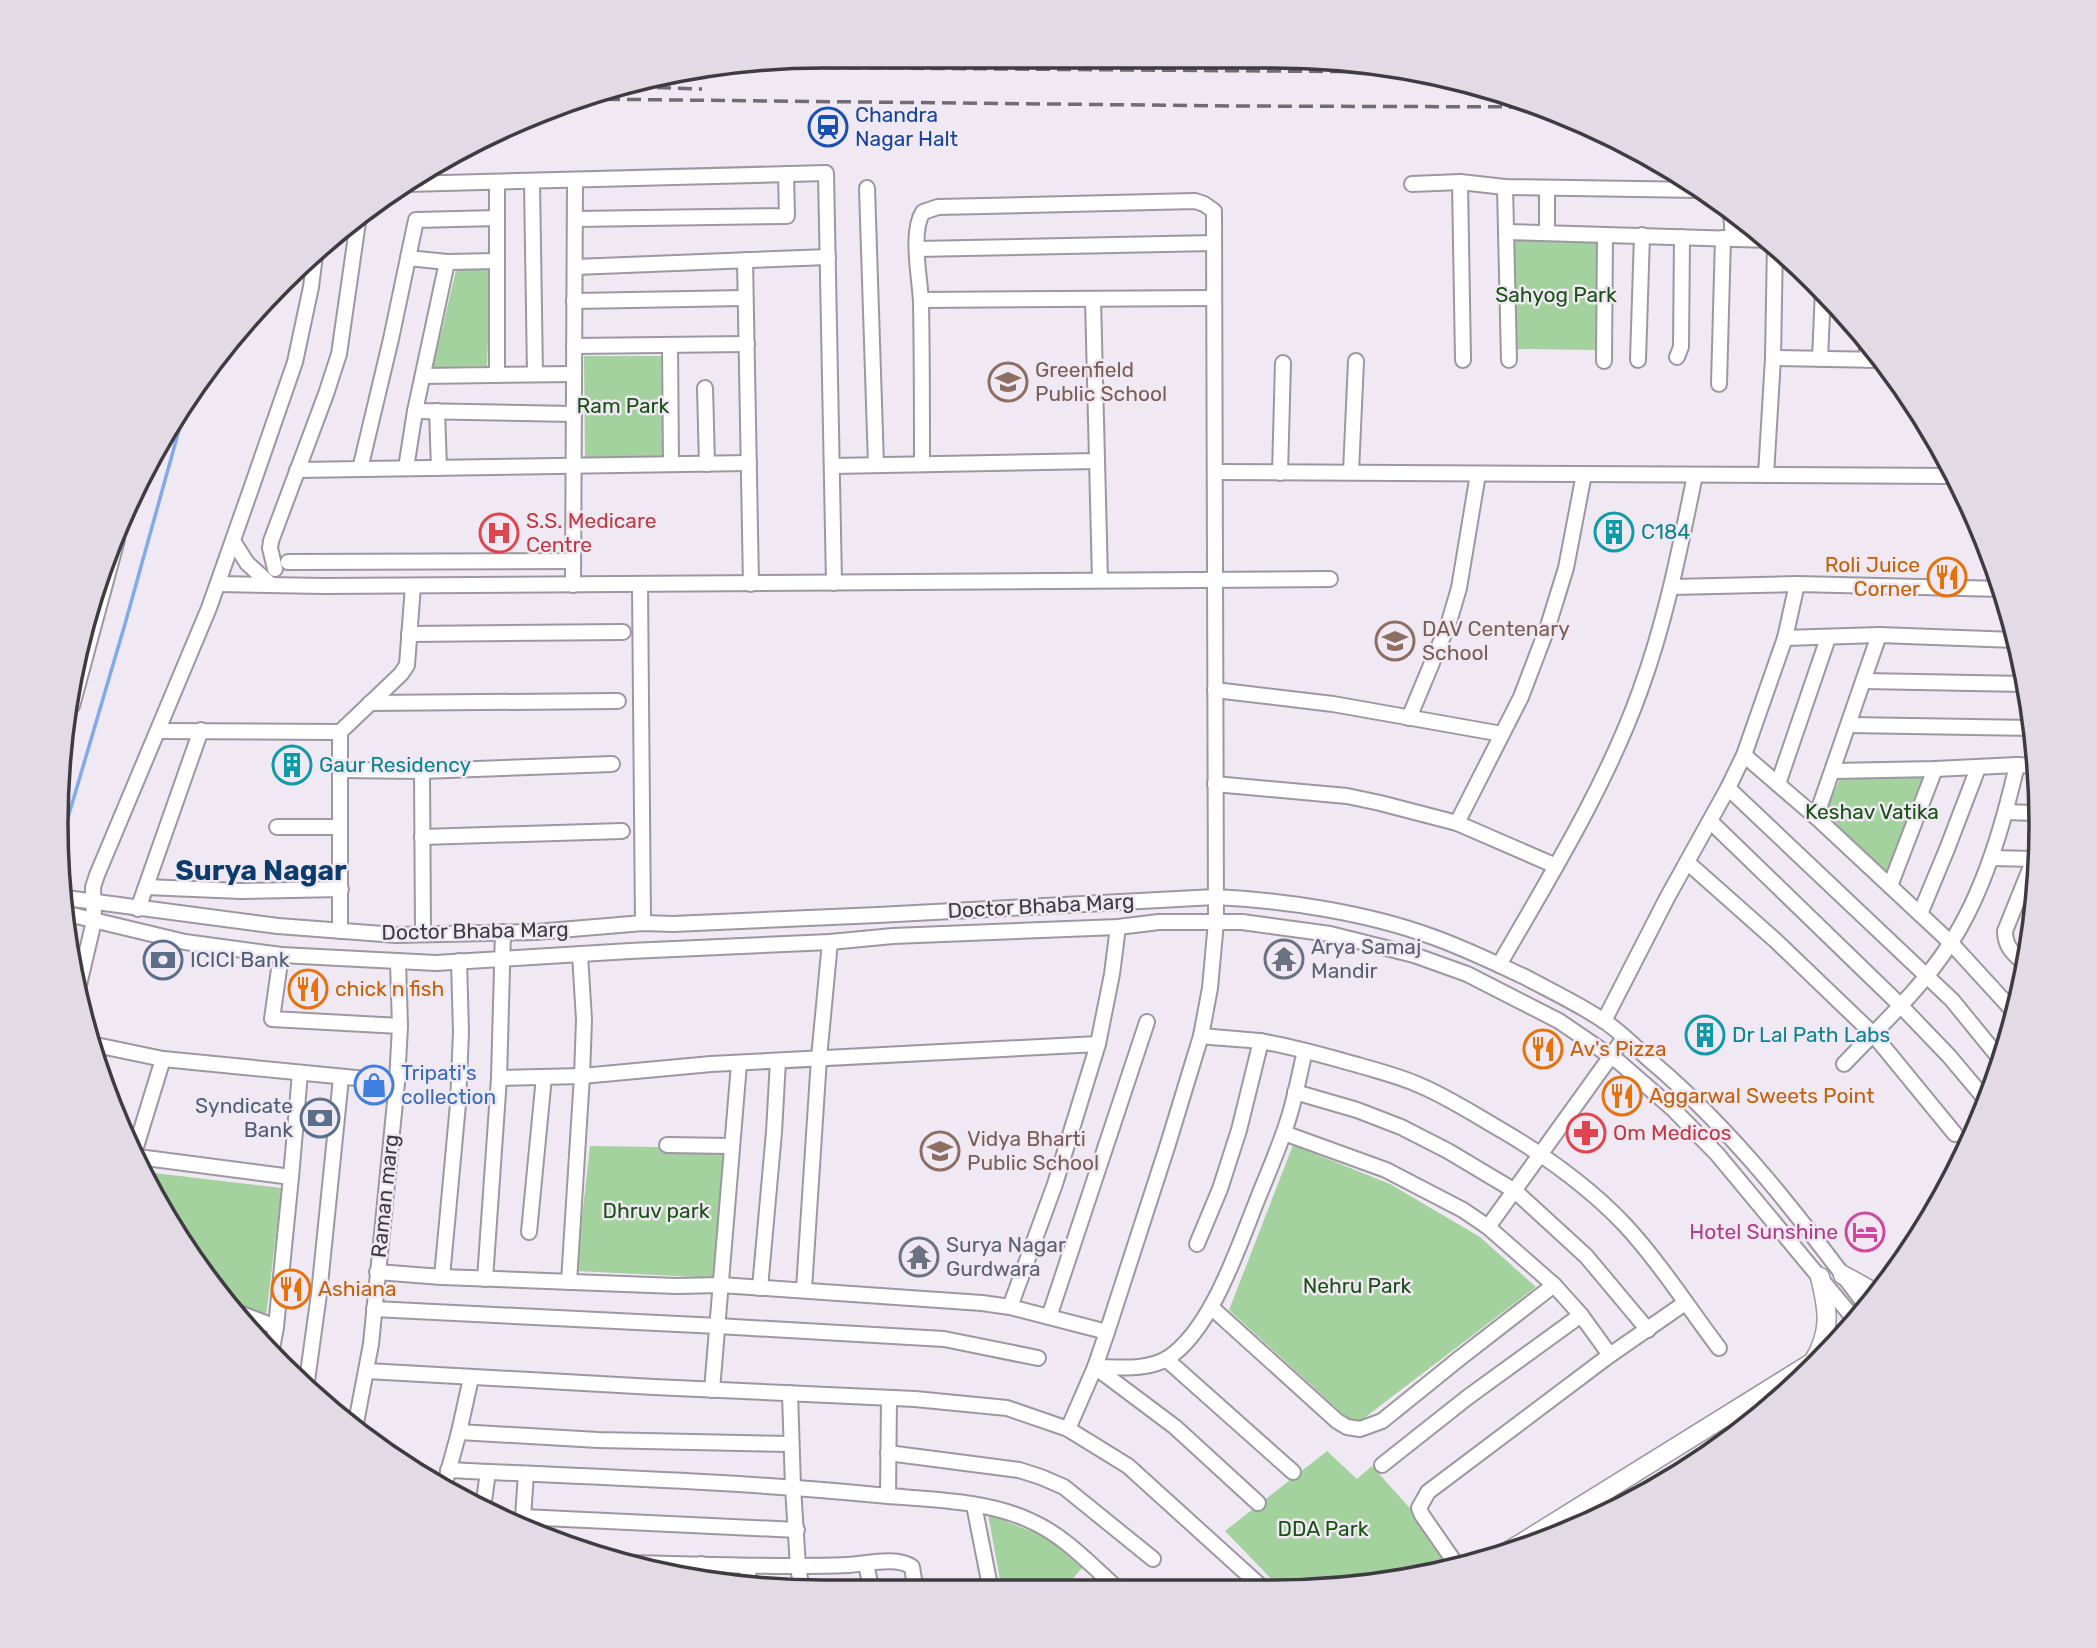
<svg xmlns="http://www.w3.org/2000/svg" width="2097" height="1648" viewBox="0 0 2097 1648" font-family="Rubik,sans-serif">
<rect width="100%" height="100%" fill="#f0e9f4"/>
<!-- green -->
<g fill="#a4d29f">
<path d="M1515 240 1597 241V350L1515 349Z"/>
<path d="M491 268 487 366 433 368 456 270Z"/>
<path d="M584 356H661L663 457H585Z"/>
<path d="M1924 775 1887 873 1824 817 1840 778Z"/>
<path d="M1293 1145 1390 1184 1480 1237 1536 1287 1355 1425 1229 1310Z"/>
<path d="M590 1146 728 1148 716 1278 576 1271Z"/>
<path d="M146 1172 282 1188 266 1316 229 1300 159 1208Z"/>
<path d="M1327 1451 1357 1479 1372 1466 1454 1557 1430 1569 1324 1590H1282L1225 1531Z"/>
<path d="M988 1514 1048 1538 1082 1568 1062 1591H1002Z"/>
</g>
<g fill="none" stroke-linecap="round" stroke-linejoin="round">
<!-- stream -->
<path stroke="#80aaea" stroke-width="3.5" d="M59 848 125 624 179 430 182 410"/>
<defs>
<g id="minor">
<path d="M532 182 535 374"/>
<path d="M1460 182 1463 360"/>
<path d="M497 183V375"/>
<path d="M407 184 826 173 834 583"/>
<path d="M1412 184 1460 182 1505 187 1701 190"/>
<path d="M1505 187 1509 360"/>
<path d="M867 188 876 465"/>
<path d="M1731 212 1733 239"/>
<path d="M575 219 787 216 786 174"/>
<path d="M1506 232 1770 240"/>
<path d="M1547 233V188"/>
<path d="M917 249 1214 243"/>
<path d="M408 258 447 262"/>
<path d="M745 260 751 584"/>
<path d="M575 267 828 257"/>
<path d="M1093 299 1100 580"/>
<path d="M921 300 1214 298"/>
<path d="M574 301 745 298"/>
<path d="M670 345 671 464"/>
<path d="M574 346 747 344"/>
<path d="M1677 357 1681 347 1682 237"/>
<path d="M1773 358 1881 360"/>
<path d="M1820 359 1823 290"/>
<path d="M1638 360 1642 235"/>
<path d="M1867 360V341"/>
<path d="M1604 361 1605 235"/>
<path d="M423 376 574 374"/>
<path d="M1719 384 1723 238"/>
<path d="M705 388 707 464"/>
<path d="M415 411 574 414"/>
<path d="M437 411 439 468"/>
<path d="M922 464C922 410 922 356 921 302 920 278 910 232 923 212L938 207 1195 201 1204 204 1214 211 1216 922 1210 988 1201 1036 1168 1144 1107 1332 1095 1367 1068 1429"/>
<path d="M832 466 1097 461"/>
<path d="M406 468 415 411 447 262 497 261"/>
<path d="M360 469 391 339 416 220 497 218"/>
<path d="M297 470 749 463"/>
<path d="M1215 472 1955 476"/>
<path d="M1351 472 1356 361"/>
<path d="M1280 473 1283 363"/>
<path d="M1766 475 1773 358 1775 244"/>
<path d="M233 541 247 563 271 585"/>
<path d="M288 562 573 561"/>
<path d="M275 569 270 548 271 541 326 394 339 354 358 222"/>
<path d="M218 584 324 586 1330 579"/>
<path d="M573 585 575 181"/>
<path d="M640 585 643 923"/>
<path d="M1672 587 1797 584 2003 589"/>
<path d="M409 634 623 632"/>
<path d="M1785 638 1879 635 2015 640"/>
<path d="M1864 681 2025 684"/>
<path d="M1215 690 1333 704 1502 734"/>
<path d="M370 703 618 701"/>
<path d="M72 706 117 540"/>
<path d="M1409 718 1449 622 1459 588 1478 474"/>
<path d="M1849 725 2035 728"/>
<path d="M158 731 340 732 401 674 407 665 413 586"/>
<path d="M340 732V931"/>
<path d="M1744 755 1816 817 1951 943 2016 1014"/>
<path d="M340 770 422 771 612 764"/>
<path d="M422 771 423 933"/>
<path d="M1833 771 1935 769 2017 765 2036 766"/>
<path d="M1215 784 1347 796 1380 803 1457 823 1556 866"/>
<path d="M1778 784 1828 638"/>
<path d="M1728 788 1952 1000 2001 1060"/>
<path d="M2006 812 2037 813"/>
<path d="M1816 817 1879 635"/>
<path d="M1710 821 1901 1006 1949 1056 1986 1100"/>
<path d="M1457 823 1521 697 1548 626 1566 568 1584 474"/>
<path d="M277 827H340"/>
<path d="M422 837 622 831"/>
<path d="M1991 858 2039 859"/>
<path d="M1687 862 1775 940 1873 1034 1955 1134"/>
<path d="M1890 886 1935 769"/>
<path d="M146 887 241 891 341 889"/>
<path d="M66 898 278 926 396 935 536 932 643 923 673 924 878 915 1215 897C1284 900 1368 913 1433 937 1464 948 1495 963 1525 977 1551 991 1579 1004 1604 1021 1621 1032 1636 1048 1652 1062 1736 1133 1802 1220 1867 1307"/>
<path d="M138 909 201 730"/>
<path d="M68 914 185 942 281 955 436 963 630 951 830 942 893 936 1118 927 1159 922H1242L1330 934 1414 955 1467 974 1559 1021 1619 1062 1673 1109 1717 1154 1855 1320"/>
<path d="M1920 914 1947 849 1978 768"/>
<path d="M281 955 272 1019 400 1026"/>
<path d="M2025 964C2013 953 2005 947 2005 931L2034 859"/>
<path d="M1499 965C1549 878 1606 786 1640 691 1666 620 1680 548 1695 475"/>
<path d="M78 989 94 921 93 887 97 875 209 608 252 486 295 362 311 287 315 255"/>
<path d="M1604 1021 1667 898 1728 788 1744 755 1785 638 1797 584"/>
<path d="M1201 1036C1220 1038 1240 1039 1259 1041 1292 1046 1325 1056 1358 1065 1378 1071 1399 1076 1419 1085 1448 1097 1475 1115 1503 1131 1547 1157 1590 1188 1625 1225 1660 1263 1688 1307 1719 1348"/>
<path d="M91 1044 163 1059 397 1082"/>
<path d="M1844 1064C1881 1025 1921 989 1950 944 1984 892 2003 825 2017 765"/>
<path d="M499 1078 582 1076 711 1064 1098 1044"/>
<path d="M1295 1092 1357 1110 1401 1127 1448 1151 1515 1191 1586 1256 1648 1330"/>
<path d="M1284 1133 1386 1170 1463 1210 1488 1227 1554 1285 1581 1315 1610 1355"/>
<path d="M667 1145 732 1146"/>
<path d="M135 1150 163 1059"/>
<path d="M138 1157 291 1177"/>
<path d="M1488 1227 1624 1038"/>
<path d="M529 1232 544 1077"/>
<path d="M1197 1244 1220 1189 1239 1130 1261 1041"/>
<path d="M377 1272 442 1277 676 1286 721 1285 982 1303 1010 1307 1107 1332"/>
<path d="M442 1277 458 1104 461 1032 459 961"/>
<path d="M485 1279 499 1078 503 932"/>
<path d="M569 1282 582 1076 584 1020 580 954"/>
<path d="M760 1288 774 1132 778 1061"/>
<path d="M804 1289 819 1058 830 942"/>
<path d="M1010 1307 1055 1184 1098 1044 1112 974 1118 927"/>
<path d="M1211 1307 1337 1421 1347 1427 1360 1429 1382 1421 1460 1358 1554 1285"/>
<path d="M374 1309 718 1326 944 1339 1038 1358"/>
<path d="M239 1313 276 1327"/>
<path d="M1049 1317 1147 1022"/>
<path d="M271 1354 276 1327 291 1177 300 1073"/>
<path d="M1166 1359 1293 1472"/>
<path d="M1095 1367C1118 1367 1147 1371 1168 1358 1212 1329 1239 1245 1258 1198 1268 1173 1279 1148 1287 1123 1295 1100 1299 1075 1305 1051"/>
<path d="M1095 1367 1175 1427 1258 1503"/>
<path d="M367 1371 654 1387 915 1399 1007 1408 1068 1429 1128 1466 1266 1591"/>
<path d="M306 1388 319 1294 341 1078"/>
<path d="M712 1390 739 1064"/>
<path d="M790 1393 793 1487 798 1567 802 1590"/>
<path d="M355 1428 371 1344 397 1082 400 1026 398 962"/>
<path d="M459 1432 598 1440 791 1444"/>
<path d="M888 1453 1019 1470 1041 1477 1064 1487 1153 1559"/>
<path d="M1382 1465 1468 1397 1581 1315"/>
<path d="M448 1470C591 1477 735 1481 877 1495 928 1500 986 1499 1033 1522 1066 1537 1093 1567 1120 1591"/>
<path d="M444 1487 459 1432 471 1378"/>
<path d="M888 1496 889 1398"/>
<path d="M974 1505 991 1591"/>
<path d="M483 1508 488 1472"/>
<path d="M523 1517 797 1530"/>
<path d="M520 1528 523 1517 526 1474"/>
<path d="M626 1563C700 1564 774 1568 848 1565 866 1564 897 1556 912 1567L916 1592"/>
<path d="M701 1564 706 1580"/>
<path d="M866 1564 872 1592"/>
<path d="M1456 1564 1422 1515 1419 1508 1428 1492 1610 1355 1685 1303"/>
<path d="M746 1567 751 1585"/>
</g>
<g id="major">
<path d="M1843 1275 1879 1295"/>
<path d="M1813 1362C1832 1331 1828 1310 1820 1277"/>
<path d="M1651 1492 1670 1480"/>
<path d="M1504 1554 1821 1357"/>
</g>
</defs>
<!-- minor casing -->
<use href="#minor" stroke="#9d97a1" stroke-width="18"/>
<!-- major casing -->
<use href="#major" stroke="#9d97a1" stroke-width="21"/>
<!-- minor -->
<use href="#minor" stroke="#fff" stroke-width="14"/>
<!-- major -->
<use href="#major" stroke="#fff" stroke-width="18"/>
<!-- rail -->
<g stroke="#6f6c72" stroke-width="3.5" stroke-dasharray="14 7" stroke-linecap="butt">
<path d="M742 67 1396 72"/>
<path d="M615 86 702 89"/>
<path d="M585 99 1236 106 1542 107"/>
</g>
</g>
<!-- icons -->
<defs>
<symbol id="station-ring" viewBox="-11 -11 22 22"><circle r="9.5" fill="#f0e9f4" stroke="#1a4fb4" stroke-width="1.5"/><path d="M-3-6H3Q5-6 5-4V2Q5 4 3 4L4.5 6H3L1.5 4h-3L-3 6H-4.5L-3 4Q-5 4-5 2V-4Q-5-6-3-6ZM-3.5-4v3h7v-3ZM-3.5 1v1.5H-2V1ZM2 1v1.5H3.5V1Z" fill="#1a4fb4"/></symbol>
<symbol id="school-ring" viewBox="-11 -11 22 22"><circle r="9.5" fill="#f0e9f4" stroke="#8d6e63" stroke-width="1.5"/><path d="M0-5L7-2L0 1L-7-2ZM-4 1L0 2.5L4 1V4Q0 6-4 4Z" fill="#8d6e63"/></symbol>
<symbol id="building-ring" viewBox="-11 -11 22 22"><circle r="9.5" fill="#f0e9f4" stroke="#0f9aa8" stroke-width="1.5"/><path d="M-4-6H4V6H1V3H-1V6H-4ZM-2.5-4.3h1.7v1.8h-1.7ZM.8-4.3h1.7v1.8H.8ZM-2.5-1h1.7V.8h-1.7ZM.8-1h1.7V.8H.8Z" fill="#0f9aa8"/></symbol>
<symbol id="hospital-ring" viewBox="-11 -11 22 22"><circle r="9.5" fill="#f0e9f4" stroke="#e0444e" stroke-width="1.5"/><path d="M-5-5h3v3.5h4V-5h3V5h-3V1.5h-4V5h-3Z" fill="#e0444e"/></symbol>
<symbol id="restaurant-ring" viewBox="-11 -11 22 22"><circle r="9.5" fill="#f0e9f4" stroke="#e8710a" stroke-width="1.5"/><path d="M-5-6h1v4h1v-4h1v4h1v-4h1v5L-1.5 .5V6h-2V.5L-5-1ZM5-6V6H3V1.5H1.5Q1.5-4 5-6Z" fill="#e8710a"/></symbol>
<symbol id="temple-ring" viewBox="-11 -11 22 22"><circle r="9.5" fill="#f0e9f4" stroke="#6b7280" stroke-width="1.5"/><path d="M0-6L5-2H3V0L6.5 2.5H4V6H1.5V3h-3V6H-4V2.5H-6.5L-3 0V-2H-5Z" fill="#6b7280"/></symbol>
<symbol id="bank-ring" viewBox="-11 -11 22 22"><circle r="9.5" fill="#f0e9f4" stroke="#5c6f8a" stroke-width="1.5"/><path d="M-6-4H6V4H-6ZM0-2.3a2.3 2.3 0 1 0 0 4.6a2.3 2.3 0 1 0 0-4.6Z" fill="#5c6f8a"/></symbol>
<symbol id="shop-ring" viewBox="-11 -11 22 22"><circle r="9.5" fill="#f0e9f4" stroke="#3f7fe0" stroke-width="1.5"/><path d="M-5-2.5h2.3a2.7 3.5 0 0 1 5.4 0H5L5.5 6h-11ZM-1.5-2.5h3a1.5 2.3 0 0 0-3 0Z" fill="#3f7fe0"/></symbol>
<symbol id="pharmacy-ring" viewBox="-11 -11 22 22"><circle r="9.5" fill="#f0e9f4" stroke="#e0444e" stroke-width="1.5"/><path d="M-2-6h4v4h4v4h-4v4h-4v-4h-4v-4h4Z" fill="#e0444e"/></symbol>
<symbol id="hotel-ring" viewBox="-11 -11 22 22"><circle r="9.5" fill="#f0e9f4" stroke="#d1479c" stroke-width="1.5"/><path d="M-6-4.5h1.5V1H6V5H4.5V3h-9V5H-6ZM-4 0a1.8 1.8 0 1 1 3.6 0ZM.5 0V-2.5h3Q6-2.5 6 0Z" fill="#d1479c"/></symbol>
</defs>
<g fill-rule="evenodd">
<use href="#station-ring" x="806" y="105" width="44" height="44"/>
<use href="#school-ring" x="986" y="360" width="44" height="44"/>
<use href="#building-ring" x="1592" y="510" width="44" height="44"/>
<use href="#hospital-ring" x="477" y="511" width="44" height="44"/>
<use href="#restaurant-ring" x="1925" y="555" width="44" height="44"/>
<use href="#school-ring" x="1373" y="619" width="44" height="44"/>
<use href="#building-ring" x="270" y="743" width="44" height="44"/>
<use href="#temple-ring" x="1262" y="937" width="44" height="44"/>
<use href="#bank-ring" x="141" y="938" width="44" height="44"/>
<use href="#restaurant-ring" x="286" y="967" width="44" height="44"/>
<use href="#building-ring" x="1683" y="1013" width="44" height="44"/>
<use href="#restaurant-ring" x="1521" y="1027" width="44" height="44"/>
<use href="#shop-ring" x="352" y="1063" width="44" height="44"/>
<use href="#restaurant-ring" x="1600" y="1074" width="44" height="44"/>
<use href="#bank-ring" x="298" y="1096" width="44" height="44"/>
<use href="#pharmacy-ring" x="1564" y="1111" width="44" height="44"/>
<use href="#school-ring" x="918" y="1129" width="44" height="44"/>
<use href="#hotel-ring" x="1843" y="1210" width="44" height="44"/>
<use href="#temple-ring" x="897" y="1235" width="44" height="44"/>
<use href="#restaurant-ring" x="269" y="1267" width="44" height="44"/>
</g>
<g text-anchor="middle" stroke-width="5" stroke-linejoin="round" paint-order="stroke">
<!-- transit labels -->
<g font-size="21" fill="#164399" stroke="#f0e9f4" text-anchor="start">
<text x="855" y="122">Chandra<tspan x="855" dy="24">Nagar Halt</tspan></text>
</g>
<!-- park labels -->
<g font-size="21" fill="#195115" stroke="#f0e9f4">
<text x="1556" y="302">Sahyog Park</text>
<text x="623" y="413">Ram Park</text>
<text x="1872" y="819">Keshav Vatika</text>
<text x="656" y="1218">Dhruv park</text>
<text x="1357" y="1293">Nehru Park</text>
<text x="1323" y="1536">DDA Park</text>
</g>
<!-- education labels -->
<g font-size="21" fill="#785e54" stroke="#f0e9f4" text-anchor="start">
<text x="1035" y="377">Greenfield<tspan x="1035" dy="24">Public School</tspan></text>
<text x="1422" y="636">DAV Centenary<tspan x="1422" dy="24">School</tspan></text>
<text x="967" y="1146">Vidya Bharti<tspan x="967" dy="24">Public School</tspan></text>
</g>
<!-- health labels -->
<g font-size="21" fill="#be3a42" stroke="#f0e9f4" text-anchor="start">
<text x="526" y="528">S.S. Medicare<tspan x="526" dy="24">Centre</tspan></text>
<text x="1613" y="1140">Om Medicos</text>
</g>
<!-- culture labels -->
<g font-size="21" fill="#0d838f" stroke="#f0e9f4" text-anchor="start">
<text x="1641" y="539">C184</text>
<text x="319" y="772">Gaur Residency</text>
<text x="1732" y="1042">Dr Lal Path Labs</text>
</g>
<!-- food labels -->
<g font-size="21" fill="#c56008" stroke="#f0e9f4" text-anchor="start">
<text x="1920" y="572" text-anchor="end">Roli Juice<tspan x="1920" dy="24">Corner</tspan></text>
<text x="335" y="996">chick n fish</text>
<text x="1570" y="1056">Av's Pizza</text>
<text x="1649" y="1103">Aggarwal Sweets Point</text>
<text x="318" y="1296">Ashiana</text>
</g>
<!-- street labels -->
<g font-size="21" fill="#3e3c40" stroke="#f0e9f4">
<text transform="translate(1041 906) rotate(-3)" y="7">Doctor Bhaba Marg</text>
<text transform="translate(475 931) rotate(-1)" y="7">Doctor Bhaba Marg</text>
<text transform="translate(385 1196) rotate(-84)" y="7">Raman marg</text>
</g>
<!-- worship labels -->
<g font-size="21" fill="#5b616d" stroke="#f0e9f4" text-anchor="start">
<text x="1311" y="954">Arya Samaj<tspan x="1311" dy="24">Mandir</tspan></text>
<text x="946" y="1252">Surya Nagar<tspan x="946" dy="24">Gurdwara</tspan></text>
</g>
<!-- service labels -->
<g font-size="21" fill="#4e5e75" stroke="#f0e9f4" text-anchor="start">
<text x="190" y="967">ICICI Bank</text>
<text x="293" y="1113" text-anchor="end">Syndicate<tspan x="293" dy="24">Bank</tspan></text>
</g>
<!-- shop labels -->
<g font-size="21" fill="#366cbe" stroke="#f0e9f4" text-anchor="start">
<text x="401" y="1080">Tripati's<tspan x="401" dy="24">collection</tspan></text>
</g>
<!-- hotel labels -->
<g font-size="21" fill="#b23c85" stroke="#f0e9f4" text-anchor="end">
<text x="1838" y="1239">Hotel Sunshine</text>
</g>
<!-- district labels -->
<g font-size="28" font-weight="bold" fill="#0c3b6e" stroke="#f0e9f4">
<text x="261" y="880">Surya Nagar</text>
</g>
</g>
<!-- crop -->
<path d="M0 0H2097V1648H0ZM824 68H1273A756 756 0 0 1 2029 824V824A756 756 0 0 1 1273 1580H824A756 756 0 0 1 68 824V824A756 756 0 0 1 824 68Z" fill="#e2dbe6" fill-rule="evenodd"/>
<path fill="none" stroke="#3e3c40" stroke-width="3.5" d="M824 68H1273A756 756 0 0 1 2029 824V824A756 756 0 0 1 1273 1580H824A756 756 0 0 1 68 824V824A756 756 0 0 1 824 68Z"/>
</svg>
